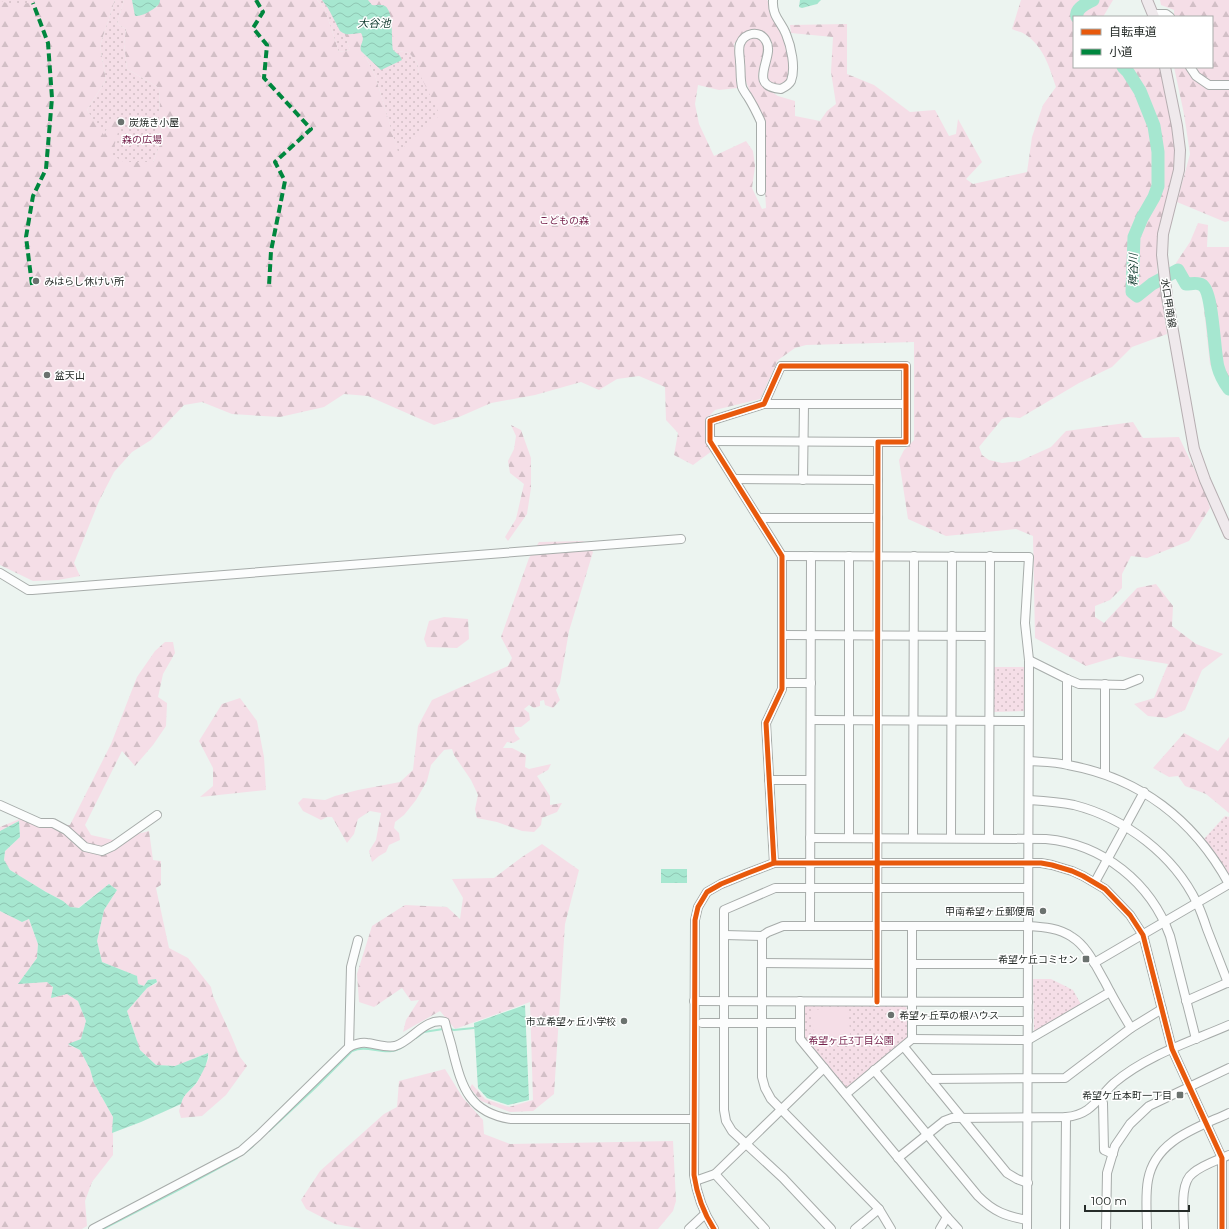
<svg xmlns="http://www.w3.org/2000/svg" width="1229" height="1229" viewBox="0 0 1229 1229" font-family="Montserrat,'Noto Sans JP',sans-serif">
<defs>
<pattern id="forest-firs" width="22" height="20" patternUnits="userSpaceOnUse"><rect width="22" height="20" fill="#f5dee7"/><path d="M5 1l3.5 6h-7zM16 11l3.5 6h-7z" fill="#d2bfc6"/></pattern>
<pattern id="park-dots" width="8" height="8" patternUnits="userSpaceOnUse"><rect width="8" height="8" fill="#f5dee7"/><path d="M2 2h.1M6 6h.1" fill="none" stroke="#d2bfc6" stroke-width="1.8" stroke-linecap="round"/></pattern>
<pattern id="water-waves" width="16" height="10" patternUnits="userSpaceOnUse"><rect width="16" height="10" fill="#a6e7d0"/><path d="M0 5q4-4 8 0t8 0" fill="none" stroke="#8fc6b3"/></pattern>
</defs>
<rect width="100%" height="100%" fill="#ecf4f0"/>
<!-- forest -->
<g fill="url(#forest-firs)">
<path d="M0 0H115L100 46 106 80 87 110 104 134 112 115 120 124 124 162H153L161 141 159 88 127 69 124 44 126 29 117 24 124 0H132L136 16 157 7 160 0H317L325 9 339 52 350 50 343 30 362 29 363 52 375 75 398 151 419 73 417 62 409 53 393 50 364 0H767L770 3 772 18 782 33 790 54V78L785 83 778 86 768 82 765 72 770 60 771 44 764 33 755 30 743 33 734 44 737 65V88L719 90 698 85 695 104 699 124 714 156 746 141 753 151 755 166 752 188 762 209 766 208 763 152 766 141 765 122 750 92 744 77 745 64 741 50 743 41 750 37 760 39 766 48 758 75 764 87 778 96 795 101V116L820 121 827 111 836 104 831 72 833 37 791 33 790 25 847 24V74L874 85 910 112 935 110 949 136 956 134 958 119 982 162 966 179 973 184 1027 172 1032 137 1043 105 1056 87C1050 69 1044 47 1026 35 1022 32 1016 31 1012 29L1021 0H1113L1103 17H1074V67H1162L1173 128 1176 158 1172 183 1157 238V270L1167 334 1132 347 1112 367 1079 383 1020 418 1008 417 1002 419 979 447 982 455 989 460 1002 463 1020 461 1051 447 1066 431 1133 422 1143 438 1179 437 1204 489 1210 508 1189 541 1147 558 1131 556 1122 574V588L1110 600 1095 606V617L1104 623 1137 588 1156 584 1173 606 1172 626 1196 644 1223 654 1202 670 1185 710 1166 718 1148 716 1134 704 1154 698 1168 664 1119 656 1086 666 1035 638 1033 536 1016 529 946 536 908 519 899 460 904 450 914 440V342L806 345 795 348 778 360 760 399 715 410 706 419V442L712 451 693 465 674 455 678 433 666 420 665 387 639 376 617 379 599 390 581 382 535 395 491 403 459 417 434 425 368 396 344 394 324 407 280 417 232 414 202 402 184 405 151 440 132 452 114 472 99 501 74 563 80 576 58 580 33 581 0 565Z"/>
<path d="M1160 0H1229V221L1225 222 1177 202 1190 154 1184 114 1174 67H1212V17H1174V10L1161 5Z"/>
<path d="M1198 223 1208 225 1207 247H1229V383L1210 365 1201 281 1172 278V269L1190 242Z"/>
<path d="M511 425 521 430 531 458V488L527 514 508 541 505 537 516 519 524 484 510 473 508 461 514 449 516 436Z"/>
<path d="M583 541 593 552 569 631 560 683 556 690 560 700 553 708 545 705 544 700 540 701V706L534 708 529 705 524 709 529 713 530 720 521 727H514L515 733 520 739 513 743 507 742 503 748H512L526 755 525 767 529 769 551 764 548 770 537 776 550 796V805L562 803 557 812 542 818 541 825 534 832 522 831 497 822 477 818 475 809 478 795 471 780 454 755 452 749 444 750 431 765 427 781 416 800 404 815 395 822 394 828 399 833 400 840 389 845 386 852 379 856 372 862 369 851 376 840 381 813 370 811 358 819 354 834 347 843 332 817H327L321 820 303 811 298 803 303 798 325 800 335 796 358 790 400 782 413 770 418 726 432 700 508 666 512 658 501 637 529 558 539 542Z"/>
<path d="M444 617 468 619 469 639 457 648 427 647 424 639 429 621Z"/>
<path d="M165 642H173L175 653 163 674 158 697 167 703 166 726 153 745 135 766 122 751 85 825 91 835 113 840 149 831 153 860 161 861V885L156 888 169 948 188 958 211 987 213 996 231 1035 240 1057 247 1066 226 1095 202 1116 181 1118 179 1111 183 1097 197 1083 209 1058 208 1053 175 1066 156 1065 140 1050 127 1011 147 988 157 983 156 979 148 980 144 986 138 984 137 976 102 962 97 941 104 910 117 890 109 884 78 908 69 907 63 901 46 892 10 870 4 860 5 851 20 837 19 822 0 831V827L22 818 43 825H70L111 744 137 677 155 651Z"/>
<path d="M240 698 257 721 264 757 266 790 200 797 213 786V768L199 741 222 704Z"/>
<path d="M1184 733 1218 751 1229 737V813L1206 794 1185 786 1178 776 1169 777 1153 768Z"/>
<path d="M542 844 579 870 565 924 554 1094 533 1111 510 1112 481 1101 470 1088 472 1084 485 1099 509 1107 533 1100 530 1002 455 1029 440 1011 403 1032 406 1020 419 1000 411 1001 402 988 374 1007 359 1002 357 974 372 926 405 905 447 907 460 919 463 898 452 879 494 878 522 857Z"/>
<path d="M0 911 22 922 29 919 38 944 37 958 19 983 47 982 53 987 51 998 67 994 78 1001 86 1021 81 1039 68 1045 80 1050 90 1069 94 1083 113 1117V1155L92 1182 85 1201 87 1226 82 1229H0Z"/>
<path d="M445 1069 463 1098 483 1120 484 1134 510 1144 673 1141 676 1201 673 1211 658 1229H363L335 1224 306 1209 301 1200 320 1171 384 1114 397 1107 399 1081Z"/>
</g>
<!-- park -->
<g fill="url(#park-dots)">
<path d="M0 0H39C30 4 8 6 0 0Z"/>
<path d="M115 0H124L117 24 126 29 124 44 127 69 159 88 161 141 153 162H124L112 155 120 124 112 116 104 135 87 110 106 80 100 46Z"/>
<path d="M317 0H364L365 3 380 8 392 19 393 50 409 53 417 62 419 73 440 115 398 152 375 75 363 52 362 29H343L350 50 339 52 325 9Z"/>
<path d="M993 667H1025V711L992 712Z"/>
<path d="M1225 816 1229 817V875L1224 867 1204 839Z"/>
<path d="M1033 979H1051L1073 990 1082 1006 1034 1035Z"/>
<path d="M806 1005H904L908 1009V1035L905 1041 849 1087H843L806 1041 803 1033V1008Z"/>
</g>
<!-- garden -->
<path fill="#f5dee7" d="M848 1007 851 1044 815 1047 811 1010Z"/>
<!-- water -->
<g fill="url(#water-waves)">
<path d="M132 0H160C160 2 159 5 157 6 153 10 141 17 135 16Z"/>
<path d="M322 0H368L372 5C376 6 381 4 385 6 394 12 391 39 393 50L400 56 402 60 381 70 361 51C359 43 366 42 361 33 353 33 347 37 340 31L328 8Z"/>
<path d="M800 0H821L817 4 802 8 799 7Z"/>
<path d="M19 821 20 837 5 851 4 860 10 870 46 892 63 901 70 907 79 908 109 884 117 890 104 910 97 941 102 962 137 976 138 984 144 986 148 980 156 979 157 982 147 988 127 1011 140 1050 156 1065 175 1066 208 1053C209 1061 202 1074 197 1082 191 1091 184 1092 181 1104L141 1122 112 1133 113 1117 94 1083 90 1069 80 1050 68 1044 81 1039 86 1021 78 1001 67 994 51 998 53 987 47 982 18 984 37 958 38 944 29 919 22 922 0 911V831Z"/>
<rect x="661" y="869" width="26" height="14"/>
<path d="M525 1005 529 1100 508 1105 487 1098 478 1088 474 1023Z"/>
</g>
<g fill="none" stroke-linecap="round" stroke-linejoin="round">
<!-- stream -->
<g stroke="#a6e7d0" stroke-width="2">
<path d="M450 1029 454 1030 474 1028"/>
<path d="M416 1038 424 1032 443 1029"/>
<path d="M269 1131 316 1087 352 1051C369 1043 387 1059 404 1046"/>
<path d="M242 1155 253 1146"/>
<path d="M103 1229 180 1189 237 1158"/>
</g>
<!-- river -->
<g stroke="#a6e7d0" stroke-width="13">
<path d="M1077 17C1075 8 1086 4 1093 0"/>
<path d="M1123 67 1128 72 1140 91 1154 126 1158 152V186L1154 197 1142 218 1134 237 1132 292 1137 296 1152 284 1178 270 1186 284C1191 284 1198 282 1202 285 1213 291 1214 352 1218 367 1220 375 1224 382 1229 389"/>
</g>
<defs>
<g id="minor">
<path d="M1153 14H1166L1170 17"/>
<path d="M1190 67 1196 76 1209 85H1229"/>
<path d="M761 191V122C757 113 753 105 748 97 746 94 743 90 742 87 740 79 741 70 740 62 740 57 738 50 740 44 744 33 760 29 766 41 776 57 745 86 781 89 785 87 789 85 791 81 796 68 791 46 786 34 781 21 772 17 773 0"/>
<path d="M764 404H906"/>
<path d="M710 441 878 442"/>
<path d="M734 479 878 480"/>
<path d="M803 480 804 404"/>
<path d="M758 518H878"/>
<path d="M782 556 1029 557 1025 623 1029 660 1027 1229"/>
<path d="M0 573 28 590H32L681 539"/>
<path d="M782 635 989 636"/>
<path d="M1029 660 1067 679 1079 684 1124 685 1139 679"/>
<path d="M1067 679V764"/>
<path d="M782 683H811"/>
<path d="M1105 684V774"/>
<path d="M811 720 1028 721"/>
<path d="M1029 761C1042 762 1055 762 1068 765 1140 778 1194 820 1229 884"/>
<path d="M769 780H810"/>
<path d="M1029 800C1044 801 1059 802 1074 805 1125 818 1174 855 1197 903 1201 911 1204 920 1207 929 1214 947 1221 965 1228 983"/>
<path d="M0 805 40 823H53L66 830 85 847 102 851 113 846 157 815"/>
<path d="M810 838 1046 839C1103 844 1151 883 1170 936L1196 1039"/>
<path d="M849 838V556"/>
<path d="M913 838 914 556"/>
<path d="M951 838 952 556"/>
<path d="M989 838 990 556"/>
<path d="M774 863 766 723 782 689V556L710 441V421L764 404 781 366H906V442H878L877 1002"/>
<path d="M1095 882 1144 792"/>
<path d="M810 926 811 556"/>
<path d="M725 935 762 936 768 932 783 926H1028C1044 927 1059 928 1072 937 1088 947 1096 967 1105 982 1113 998 1122 1013 1131 1028"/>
<path d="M762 936V1077L765 1088 771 1099 879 1209 891 1229"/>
<path d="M762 963 877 964"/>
<path d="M1094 963 1229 884"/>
<path d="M912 964H1028"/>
<path d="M694 1001 1028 1002"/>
<path d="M800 1001V1039L947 1217 958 1229"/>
<path d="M1186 1001 1229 982"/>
<path d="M912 1021H1028"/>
<path d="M702 1023H800"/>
<path d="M912 1039 1028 1040 1110 992"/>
<path d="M349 1047 351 967 358 940"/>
<path d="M904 1047 1007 1173 1017 1179 1028 1183"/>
<path d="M874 1070 978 1196C994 1212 1006 1216 1027 1220"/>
<path d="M930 1079 1065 1078 1131 1028 1162 1009"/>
<path d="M846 1094 912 1039V926"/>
<path d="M1100 1098 1103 1103 1104 1150 1113 1154"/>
<path d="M898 1158 944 1121 952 1118 1066 1117C1091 1115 1097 1099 1114 1083 1147 1055 1190 1042 1229 1025"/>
<path d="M715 1174 765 1229"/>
<path d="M695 1181 715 1174 824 1068"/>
<path d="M93 1229 241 1151 258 1136 349 1047C355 1044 360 1042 367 1043 376 1044 386 1048 395 1046 412 1041 425 1017 445 1022 447 1032 451 1042 453 1052 462 1088 470 1113 511 1119H694"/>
<path d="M689 1229 705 1214"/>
<path d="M714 1229C703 1212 697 1195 694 1175L695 920 698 907 707 892 721 884 748 873 774 863H1041L1052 865 1072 871 1083 876 1105 889 1130 915 1143 935 1172 1049 1222 1158V1229"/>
<path d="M831 1229 783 1178 732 1131 726 1121 724 1110V910L775 888H1028"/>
<path d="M855 1229 879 1209"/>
<path d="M940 1229 947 1217"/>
<path d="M1065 1229 1066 1117"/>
<path d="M1106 1229 1107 1173 1115 1146 1130 1124 1149 1106 1229 1068"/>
<path d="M1147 1229C1147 1213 1145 1196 1148 1180 1155 1140 1197 1128 1229 1113"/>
<path d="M1184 1229C1184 1214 1179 1183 1193 1173 1202 1165 1218 1160 1229 1155"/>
</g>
<g id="major">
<path d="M1147 0 1154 17"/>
<path d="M1165 67 1177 126 1180 150 1179 170 1163 234 1162 255 1167 297 1194 449 1205 480 1229 534"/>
</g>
</defs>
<!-- minor casing -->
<use href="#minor" stroke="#a7acaa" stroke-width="10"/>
<!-- major casing -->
<use href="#major" stroke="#b6aeb1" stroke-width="12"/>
<!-- minor -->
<use href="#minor" stroke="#fcfdfd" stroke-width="8"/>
<!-- major -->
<use href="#major" stroke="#efe9ec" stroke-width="10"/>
<!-- quiet -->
<g stroke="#00873e" stroke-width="4" stroke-dasharray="8 4" stroke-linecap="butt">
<path d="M256 0 263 12 253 28 267 45 264 78 311 129 275 162 285 181 271 251 269 286"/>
<path d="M32 285 26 237 33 196 46 169 52 98 48 43 33 3"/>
</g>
<defs>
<g id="cycleway">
<path d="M774 863 766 723 782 689V556L710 441V421L764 404 781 366H906V442H878L877 1002"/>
<path d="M714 1229C703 1212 697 1195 694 1175L695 920 698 907 707 892 721 884 748 873 774 863H1041L1052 865 1072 871 1083 876 1105 889 1130 915 1143 935 1172 1049 1222 1158V1229"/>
</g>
</defs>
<!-- cycleway casing -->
<use href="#cycleway" stroke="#fff" stroke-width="8"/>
<!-- cycleway -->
<use href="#cycleway" stroke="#e8590c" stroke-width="5"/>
</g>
<!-- markers -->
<g fill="#6b726f" stroke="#fff" stroke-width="1.5">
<circle cx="121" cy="122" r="4"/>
<circle cx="36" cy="281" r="4"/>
<circle cx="47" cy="375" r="4"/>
<circle cx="1043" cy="911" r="4"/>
<rect x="1082" y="955" width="8" height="8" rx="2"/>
<circle cx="891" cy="1015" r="4"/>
<circle cx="624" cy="1021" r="4"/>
<rect x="1176" y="1091" width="8" height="8" rx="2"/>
</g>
<g text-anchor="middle" stroke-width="3" stroke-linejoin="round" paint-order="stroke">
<!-- poi labels -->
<g font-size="10" fill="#262c29" stroke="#fff" text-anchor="start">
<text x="129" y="126">炭焼き小屋</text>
<text x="44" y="285">みはらし休けい所</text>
<text x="55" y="379">盆天山</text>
<text x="1035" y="915" text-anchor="end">甲南希望ヶ丘郵便局</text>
<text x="1078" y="963" text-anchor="end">希望ケ丘コミセン</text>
<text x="899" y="1019">希望ヶ丘草の根ハウス</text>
<text x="616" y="1025" text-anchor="end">市立希望ヶ丘小学校</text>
<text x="1172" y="1099" text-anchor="end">希望ケ丘本町一丁目</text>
</g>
<!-- park labels -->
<g font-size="10" fill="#731e49" stroke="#fff">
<text x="142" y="143">森の広場</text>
<text x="564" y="224">こどもの森</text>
<text x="851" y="1044">希望ヶ丘3丁目公園</text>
</g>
<!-- street labels -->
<g font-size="10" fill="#262c29" stroke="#fff">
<text transform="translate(1169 303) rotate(81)" y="4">水口甲南線</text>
</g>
<!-- water labels -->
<g font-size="11" font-style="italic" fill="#123b2f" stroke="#fff">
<text x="374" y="27">大谷池</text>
<text transform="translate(1133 270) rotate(-89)" y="4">稗谷川</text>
</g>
</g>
<!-- legend -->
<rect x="1073" y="16" width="140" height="52" fill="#ffffff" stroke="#a8aba9"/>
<rect x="1081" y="29" width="20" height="6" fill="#e8590c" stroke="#a8aba9"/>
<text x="1109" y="36" font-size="12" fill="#262c29">自転車道</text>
<rect x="1081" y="49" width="20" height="6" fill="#00873e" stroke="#a8aba9"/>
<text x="1109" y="56" font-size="12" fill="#262c29">小道</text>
<!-- scale -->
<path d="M1085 1205v6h104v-6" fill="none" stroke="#262c29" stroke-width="2"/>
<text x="1091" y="1205" font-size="12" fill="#262c29" stroke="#ffffff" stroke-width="3" paint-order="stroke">100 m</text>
</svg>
